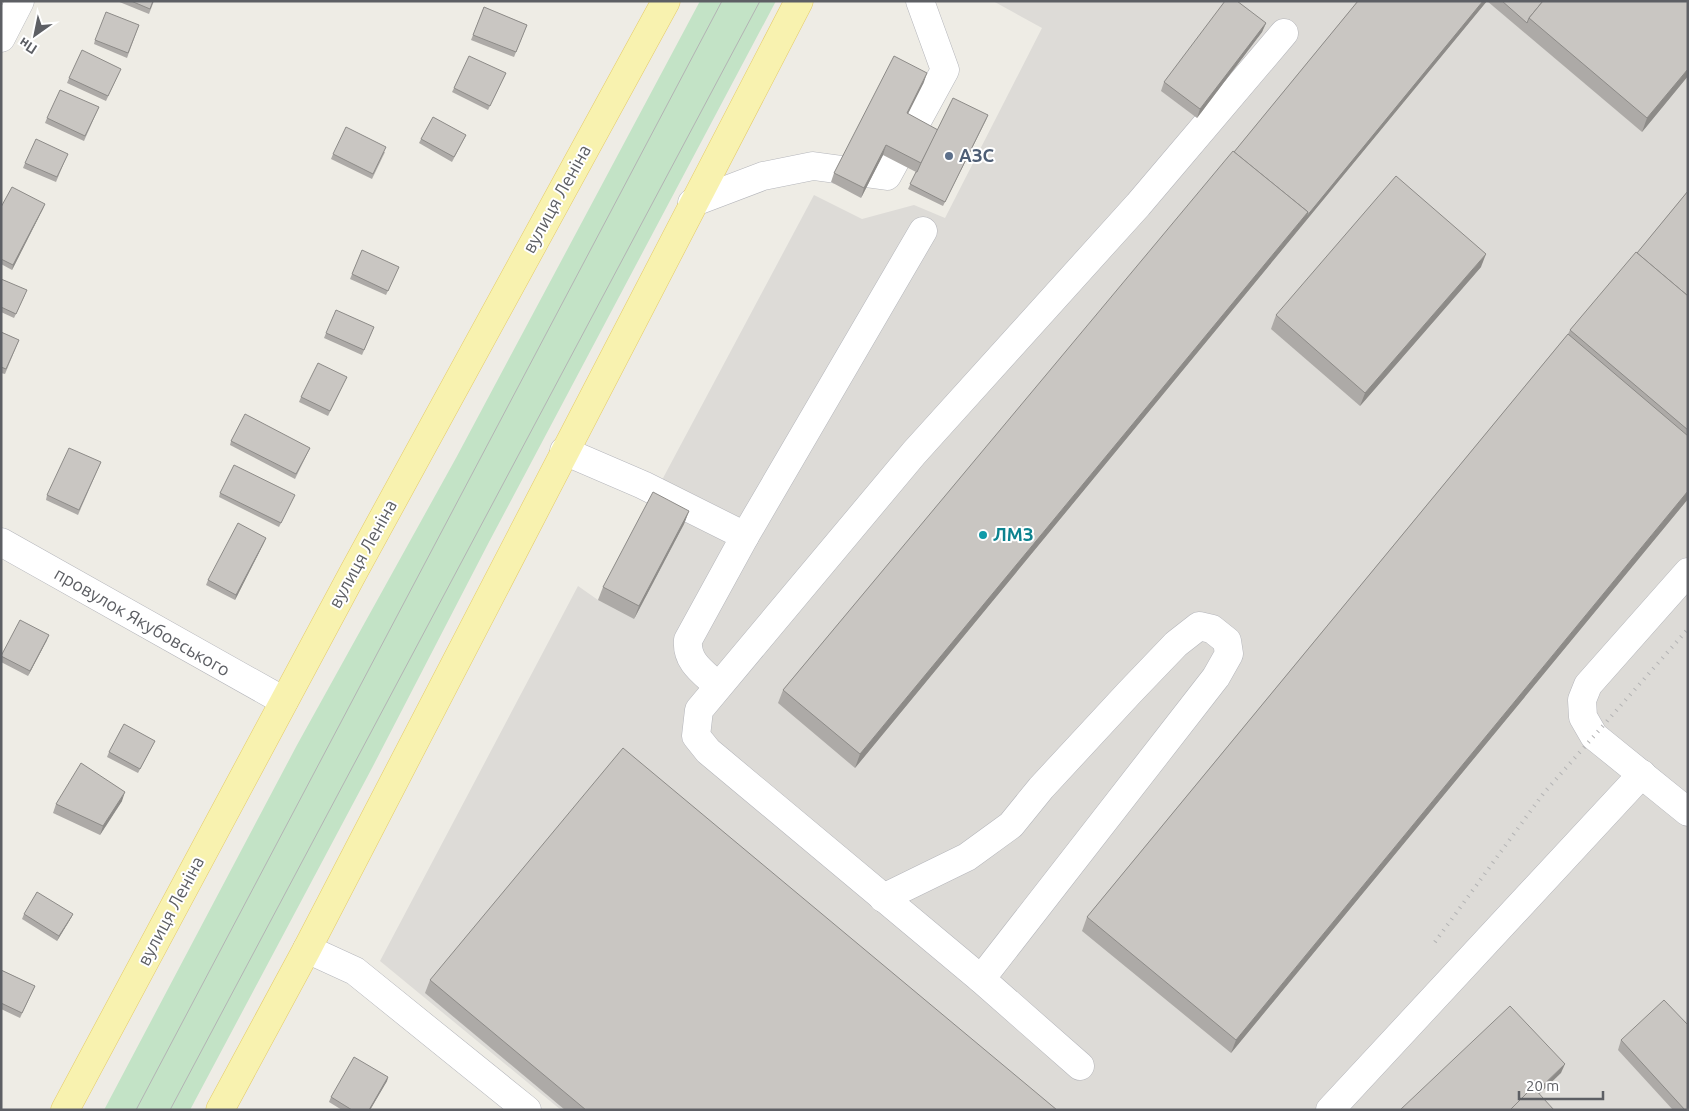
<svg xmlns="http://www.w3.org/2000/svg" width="1689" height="1111" viewBox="0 0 1689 1111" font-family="Ubuntu,sans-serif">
<rect width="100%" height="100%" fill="#eeece5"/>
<!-- industrial -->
<path fill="#dddbd7" d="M993 1H1688V1110H561L380 961 578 586 598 600 814 195 862 219 914 205 945 218 1042 28Z"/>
<!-- green -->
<path fill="#c3e3c6" d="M700 1H776L489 542 372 768 190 1110H104L297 745 456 458Z"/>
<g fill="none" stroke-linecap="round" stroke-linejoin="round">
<defs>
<g id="minor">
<path d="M1 38 20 1"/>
<path d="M692 203 763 176 813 166 887 176 945 70 920 1"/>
<path d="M564 451 643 485 745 536"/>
<path d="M1 542 284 701"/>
<path d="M1688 572 1588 685 1582 700 1583 717 1594 736 1688 812"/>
<path d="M718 686C703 672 686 662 688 640L745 536 923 231"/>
<path d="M883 898 967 857 1011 825 1041 788 1129 693 1176 644 1199 626 1212 629 1227 641 1229 654 1216 677 981 979"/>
<path d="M307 949 355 971 527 1110"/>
<path d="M1080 1066 981 979 708 751 696 736 699 710 914 453 1138 205 1284 33"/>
<path d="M1330 1110 1642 774"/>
</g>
<g id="major">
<path d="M65 1110 353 573 666 1"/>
<path d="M220 1110 307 949 799 1"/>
</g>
</defs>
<!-- minor casing -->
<use href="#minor" stroke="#b5b6bb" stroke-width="29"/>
<!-- major casing -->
<use href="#major" stroke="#e5cb66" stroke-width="29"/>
<!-- minor -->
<use href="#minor" stroke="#fff" stroke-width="28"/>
<!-- major -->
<use href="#major" stroke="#f8f2af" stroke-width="28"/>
<!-- tram -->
<g stroke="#b3b3b4" stroke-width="1">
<path d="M136 1110 722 1"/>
<path d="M170 1110 760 1"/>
</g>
<!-- rail -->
<path stroke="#b3b3b4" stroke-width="4" stroke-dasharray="1 6" stroke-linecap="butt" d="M1435 942 1543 794 1688 629"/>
</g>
<!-- wall -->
<g fill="#adaaa7">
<path d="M117 1H154L149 14Z"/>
<path d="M1358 1H1487L855 768 778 703 783 690 1234 152Z"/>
<path d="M1487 1H1688V76L1642 132Z"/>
<path d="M484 7 527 25 514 57 471 40Z"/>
<path d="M1266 23 1262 32 1197 118 1161 91 1164 82Z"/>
<path d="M139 25 127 58 94 44 95 40Z"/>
<path d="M119 73 106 101 67 83 69 78Z"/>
<path d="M506 73 488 110 452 92 454 88Z"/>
<path d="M924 82 908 114 937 130 988 115 943 206 908 189 916 172 883 155 861 198 831 182 834 173Z"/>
<path d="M99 107 84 141 45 123 47 118Z"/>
<path d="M466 135 464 139 452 162 419 143 421 139Z"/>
<path d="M385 152 372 179 331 159 333 154Z"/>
<path d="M66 158 56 182 23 168 25 163Z"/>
<path d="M1688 191V499L1231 1053 1082 931 1087 917 1568 334 1570 330 1637 253Z"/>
<path d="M45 204 12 270 1 264V207Z"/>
<path d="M362 250 397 271 386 295 350 279Z"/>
<path d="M1481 267 1360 406 1271 329 1276 315Z"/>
<path d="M1 279 25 295 14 318 1 312Z"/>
<path d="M1 332 19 340 5 374 1 373Z"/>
<path d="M372 332 362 355 324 338 326 333Z"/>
<path d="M347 377 328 416 299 402 301 397Z"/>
<path d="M231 441 310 448 295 479 230 445Z"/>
<path d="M101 462 78 515 46 500 47 495Z"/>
<path d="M220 493 293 499 279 527 219 497Z"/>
<path d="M689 511 684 524 634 619 598 600 603 587Z"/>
<path d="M266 538 235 600 206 585 208 580Z"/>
<path d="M47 640 28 676 1 662V655Z"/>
<path d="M155 741 138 773 107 757 109 752Z"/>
<path d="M122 801 100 835 53 813 56 804Z"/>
<path d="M24 914H73L71 918 57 941 22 919Z"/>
<path d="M1 970 35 986 20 1018 1 1009Z"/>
<path d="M430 980 1057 1110H565L425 993Z"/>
<path d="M1621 1040 1688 1110H1673L1618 1050Z"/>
<path d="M388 1077 387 1081 370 1110H342L329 1102 331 1097Z"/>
</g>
<!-- shaded-wall -->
<g fill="#8d8b88">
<path d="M1483 1H1487L855 768 860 754 1308 212Z"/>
<path d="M1266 23 1262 32 1197 118 1200 109Z"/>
<path d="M1688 69V76L1642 132 1647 118Z"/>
<path d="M927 73 924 82 903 123 907 113Z"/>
<path d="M988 115 986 120 943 206 945 202Z"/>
<path d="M886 145 883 155 861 198 864 188Z"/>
<path d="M45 204 43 209 12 270 13 265Z"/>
<path d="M1486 254 1481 267 1360 406 1365 393Z"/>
<path d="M1688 491V499L1231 1053 1236 1040Z"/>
<path d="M689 511 684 524 634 619 639 606Z"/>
<path d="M266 538 264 543 235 600 236 595Z"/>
<path d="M49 635 47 640 28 676 30 671Z"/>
<path d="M125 792 122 801 100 835 103 826Z"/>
<path d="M73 914 71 918 57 941 59 936Z"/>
<path d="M1565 1064 1561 1073 1530 1103 1534 1094Z"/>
<path d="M388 1077 387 1081 370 1110H369Z"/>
</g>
<!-- building -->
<g fill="#c9c6c2" stroke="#8d8b88">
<path d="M131 1H153L150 9Z"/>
<path d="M1225 1H1237L1266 23 1200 109 1164 82Z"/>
<path d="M1358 1H1483L1306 217 1308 212 1234 152Z"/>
<path d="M1502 1H1543L1529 18 1527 23Z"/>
<path d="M1543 1H1688V69L1647 118 1529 18Z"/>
<path d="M484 7 527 25 516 52 473 35Z"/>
<path d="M106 12 139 25 128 53 95 40Z"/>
<path d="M82 50 121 69 108 96 69 78Z"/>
<path d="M469 56 506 73 490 106 454 88Z"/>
<path d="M894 56 927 73 907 113 938 130 921 163 886 145 864 188 834 173Z"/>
<path d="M60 90 99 107 85 136 47 118Z"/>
<path d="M953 98 988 115 945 202 910 184 916 172H917L921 163Z"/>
<path d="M433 117 466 135 454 157 421 139Z"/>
<path d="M346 127 386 147 373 174 333 154Z"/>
<path d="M36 139 68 154 57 177 25 163Z"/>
<path d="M1233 151 1308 212 860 754 783 690Z"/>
<path d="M1396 176 1486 254 1365 393 1276 315Z"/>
<path d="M12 187 45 204 13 265 1 259V207Z"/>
<path d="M1688 191V296L1637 253Z"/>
<path d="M362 250 399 267 388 291 352 274Z"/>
<path d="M1636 252 1688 296V430L1570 330Z"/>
<path d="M1 279 27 290 16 314 1 307Z"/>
<path d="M336 310 374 327 364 350 326 333Z"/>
<path d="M1 332 19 340 6 369 1 367Z"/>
<path d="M1568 334 1688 436V491L1236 1040 1087 917Z"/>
<path d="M318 363 347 377 330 411 301 397Z"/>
<path d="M245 414 310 448 296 474 231 441Z"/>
<path d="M69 448 101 462 79 510 47 495Z"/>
<path d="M234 465 295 495 281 523 220 493Z"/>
<path d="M653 492 689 511 639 606 603 587Z"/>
<path d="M238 523 266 538 236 595 208 580Z"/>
<path d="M20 620 49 635 30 671 1 656Z"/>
<path d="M124 724 155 741 140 769 109 752Z"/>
<path d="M623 748 1057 1110H586L430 980Z"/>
<path d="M81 763 125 792 103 826 56 804Z"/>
<path d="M37 892 73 914 59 936 24 914Z"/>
<path d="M1 970 35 986 22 1013 1 1003Z"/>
<path d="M1664 1000 1688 1025V1110H1685L1621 1040Z"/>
<path d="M1510 1006 1565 1064 1537 1091 1533 1087 1510 1110H1400Z"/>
<path d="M354 1057 388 1077 369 1110H352L331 1097Z"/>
<path d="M1533 1087 1554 1110H1510Z"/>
</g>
<!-- markers -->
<circle fill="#5c6f8a" stroke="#fff" stroke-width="2" cx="949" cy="156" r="5"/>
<circle fill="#0f9aa8" stroke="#fff" stroke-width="2" cx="983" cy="535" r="5"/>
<g text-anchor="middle" stroke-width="4" stroke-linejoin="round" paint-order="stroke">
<!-- service labels -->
<g font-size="18" font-weight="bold" fill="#4e5e75" stroke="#fff" text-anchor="start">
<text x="959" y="162">АЗС</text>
</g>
<!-- street labels -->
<g font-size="18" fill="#5d5f64" stroke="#fff">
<text transform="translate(557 199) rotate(-61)" y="6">вулиця Леніна</text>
<text transform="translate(363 554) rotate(-61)" y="6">вулиця Леніна</text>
<text transform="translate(142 622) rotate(30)" y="6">провулок Якубовського</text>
<text transform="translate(171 911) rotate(-62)" y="6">вулиця Леніна</text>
</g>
<!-- culture labels -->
<g font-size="18" font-weight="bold" fill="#0d838f" stroke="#fff" text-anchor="start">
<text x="993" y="541">ЛМЗ</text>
</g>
</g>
<!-- border -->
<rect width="1689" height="1111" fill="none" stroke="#5d5f64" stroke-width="5"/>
<!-- north arrow -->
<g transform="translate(35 35) rotate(213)" stroke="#ffffff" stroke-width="4" paint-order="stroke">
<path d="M0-4L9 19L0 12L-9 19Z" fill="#5d5f64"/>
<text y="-8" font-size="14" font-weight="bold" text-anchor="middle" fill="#5d5f64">Пн</text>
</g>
<!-- scale -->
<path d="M1519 1091v8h84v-8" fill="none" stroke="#5d5f64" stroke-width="2.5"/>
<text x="1526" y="1091" font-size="15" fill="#5d5f64" stroke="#ffffff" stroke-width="4" paint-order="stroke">20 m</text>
</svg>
